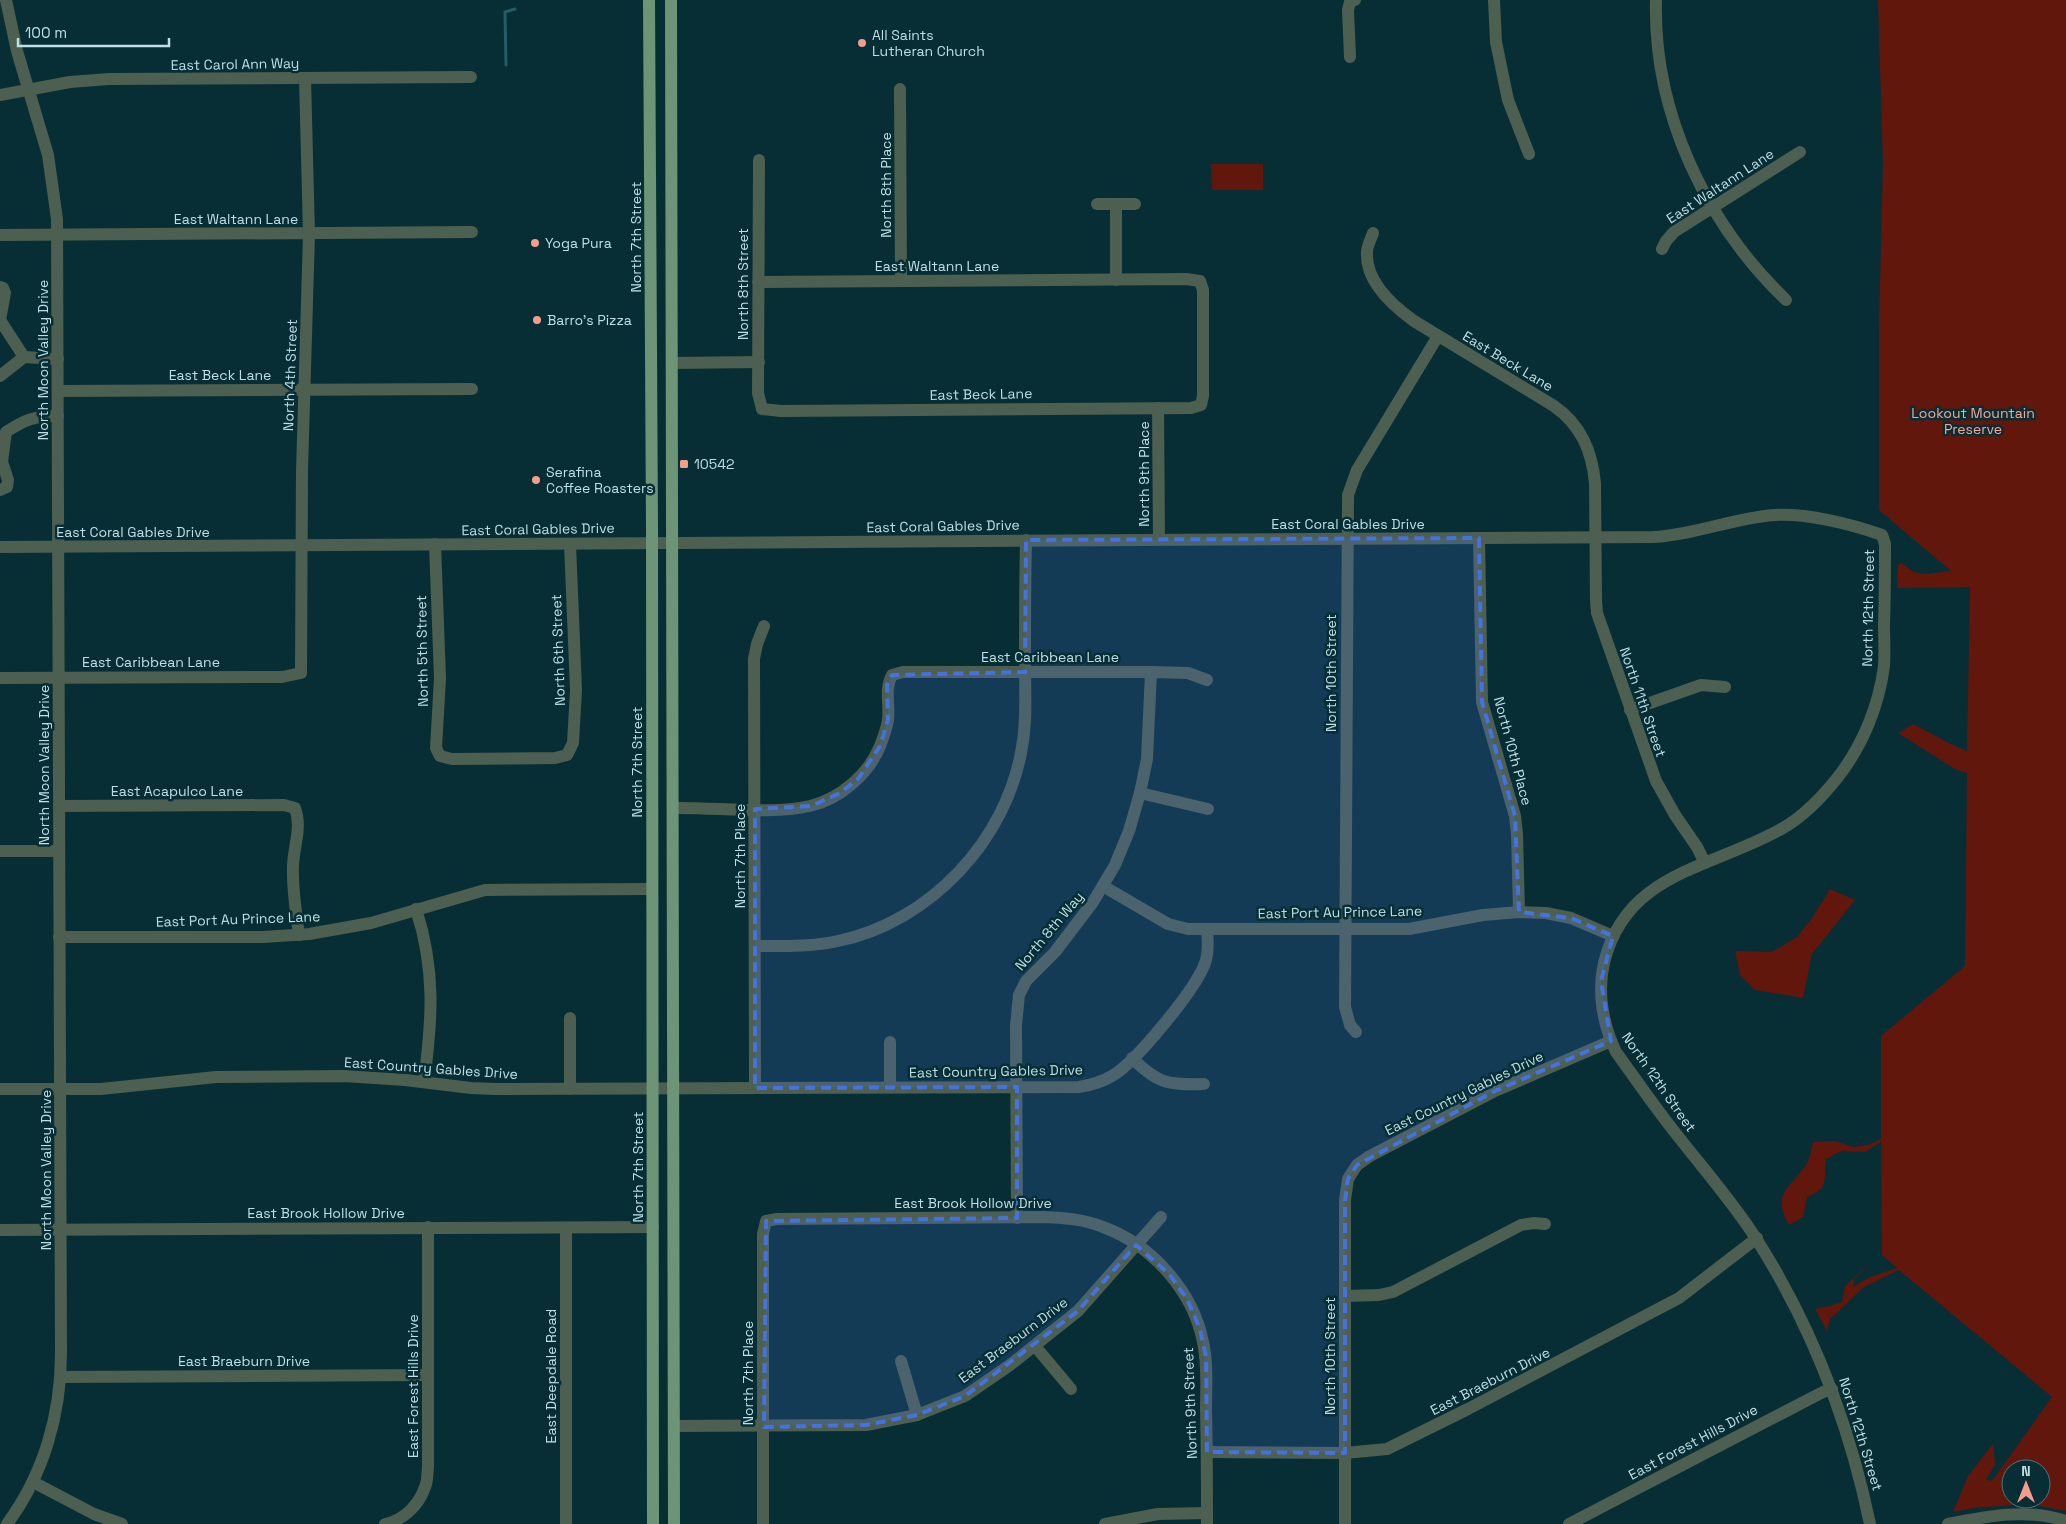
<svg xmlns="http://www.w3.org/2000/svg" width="2066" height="1524" viewBox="0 0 2066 1524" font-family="'Space Grotesk',sans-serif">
<rect width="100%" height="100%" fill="#072e35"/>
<!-- green -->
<g fill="#61170c" fill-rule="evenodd">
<path d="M1878 0H2066V1511L2029 1504 1973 1508 1953 1512 1968 1476 1993 1444 1995 1465 1986 1479 1992 1481 2052 1397 1899 1270 1864 1287 1830 1319 1827 1331 1815 1309 1830 1306 1842 1302 1845 1286 1871 1262 1854 1279 1853 1287 1870 1277 1897 1268 1882 1255 1881 1142 1865 1152 1841 1151 1826 1159C1823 1182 1830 1187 1807 1197L1803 1217 1789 1225C1771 1194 1789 1189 1806 1165 1810 1159 1811 1149 1813 1142L1835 1141 1853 1147 1868 1145 1881 1139V1036L1965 966 1967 773 1955 769 1898 733 1913 724 1951 744 1967 751 1970 587 1897 588 1898 565 1901 563 1914 572 1925 574 1951 571 1879 510V328L1883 163ZM2011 1469H2041V1499H2011Z"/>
<path d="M1211 164H1263V190H1212Z"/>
<path d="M1830 889 1855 900 1812 954 1803 998 1755 990 1740 975 1735 951 1772 952 1797 937 1812 918Z"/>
</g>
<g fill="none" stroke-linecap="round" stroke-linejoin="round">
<!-- stream -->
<path stroke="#275c66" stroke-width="3" d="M506 65 505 12 515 9"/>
<!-- minor -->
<g stroke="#4c5f50" stroke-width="12">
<path d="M6 0 17 51 48 155 57 219 61 1353C61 1414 44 1474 7 1524"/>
<path d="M1494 0 1496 42 1508 100 1529 154"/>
<path d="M1656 0C1653 113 1706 223 1786 300"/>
<path d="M1350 57 1348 10 1350 2 1355 0"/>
<path d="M900 89 901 281"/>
<path d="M0 95 70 82 109 79 471 77"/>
<path d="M1097 204H1135"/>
<path d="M1116 204V280"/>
<path d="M1373 233C1371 239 1367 246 1367 252 1365 281 1393 306 1414 321L1554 406C1581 425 1592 451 1595 483L1596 601 1597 613 1656 781 1675 815 1697 847 1705 863"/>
<path d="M0 235 472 232"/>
<path d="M1662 249 1666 241 1674 232 1800 152"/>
<path d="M758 282 1186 279 1200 281 1203 290V396L1201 405 1191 408 781 411 762 409 758 393 759 160"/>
<path d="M0 287 3 288 5 293 0 320"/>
<path d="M0 320 24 357"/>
<path d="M672 363 759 362"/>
<path d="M0 376 24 357 58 359"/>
<path d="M58 391 472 389"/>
<path d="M1158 408 1159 539"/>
<path d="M0 464 2 462 6 432C26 419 35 416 58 416"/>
<path d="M0 490 7 487 8 480 2 462"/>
<path d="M1479 538 1482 702 1515 816 1517 834 1519 912"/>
<path d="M435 544 440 678 436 748 440 756 452 759 555 758 567 755 573 743 576 690 570 544"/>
<path d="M0 547 1653 537C1695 535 1733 518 1774 515 1807 513 1851 524 1882 535L1885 544C1885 571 1885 597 1884 624 1884 637 1885 652 1884 666 1879 705 1863 745 1838 777 1823 796 1804 816 1783 828 1714 868 1626 871 1604 963 1597 992 1603 1025 1616 1052 1637 1081 1658 1112 1681 1140 1707 1173 1735 1205 1757 1240 1812 1327 1849 1423 1870 1524"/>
<path d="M0 678 282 677 301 673 302 471 309 234 305 78"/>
<path d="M1630 710 1701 685 1725 687"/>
<path d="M1140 793 1208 809"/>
<path d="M59 806 284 805 295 808C302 827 294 845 293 865 292 889 296 912 299 935"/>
<path d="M673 808C716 807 769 815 810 806 840 799 869 774 880 746 883 738 887 728 888 720 890 704 884 690 892 675L903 672H1151L1188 673 1207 680"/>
<path d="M0 851H59"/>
<path d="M1103 886 1168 924 1188 929H1409L1483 915 1519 912 1546 913 1571 918 1613 936"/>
<path d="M416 909C436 971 432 1020 424 1082"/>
<path d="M59 937H263L309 934 371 923 485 890 652 889"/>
<path d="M755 946C783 946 811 947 838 941 930 922 1007 840 1022 747 1027 720 1025 692 1025 665 1025 623 1025 582 1026 540"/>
<path d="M1356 1032 1350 1025 1345 1007 1348 495 1357 470 1438 336"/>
<path d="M890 1042V1087"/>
<path d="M1132 1058C1158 1084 1168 1085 1204 1084"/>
<path d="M755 1088 754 659 757 644 764 626"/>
<path d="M0 1089H101L216 1077 344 1076 405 1080 471 1088 495 1089 1079 1087C1091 1085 1102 1082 1112 1076 1135 1063 1196 989 1205 963 1209 953 1208 940 1207 929"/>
<path d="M570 1089V1018"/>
<path d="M1017 1218 1016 1025 1019 995 1026 981 1055 952 1093 902 1115 865 1129 831 1140 793 1147 759 1151 672"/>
<path d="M0 1230 653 1227"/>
<path d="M1345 1296 1379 1295 1393 1292 1521 1225 1534 1223 1545 1224"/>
<path d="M1035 1346 1071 1389"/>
<path d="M901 1361 917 1415"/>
<path d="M61 1377 428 1375"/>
<path d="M674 1426 866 1425 917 1415 965 1396 1010 1365 1078 1311 1161 1217"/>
<path d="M1207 1452 1345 1453 1387 1449 1468 1409 1679 1298 1757 1238"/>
<path d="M33 1482 94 1514 122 1524"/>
<path d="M385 1524C404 1520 419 1505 425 1487 428 1481 427 1474 428 1467V1227"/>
<path d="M566 1524V1228"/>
<path d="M763 1524V1234L766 1221 777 1219 1044 1217C1064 1218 1084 1219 1103 1227 1152 1245 1193 1291 1203 1342 1208 1365 1206 1388 1206 1410 1207 1448 1207 1486 1207 1524"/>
<path d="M1105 1524 1158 1514 1207 1513"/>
<path d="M1345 1524V1200L1348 1179 1357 1165 1370 1156 1495 1091 1611 1041"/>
<path d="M1569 1524 1823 1392 1832 1389"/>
<path d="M1948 1524C1987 1516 2027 1508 2066 1521"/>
</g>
<!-- major -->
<g stroke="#6d9476" stroke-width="12">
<path d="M649 0 652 527 653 1524"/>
<path d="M671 0 674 1524"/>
</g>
</g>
<!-- marked area -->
<path fill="#4572dc" fill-opacity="0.2" stroke="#4572dc" stroke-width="4" stroke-dasharray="10 6" stroke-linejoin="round" d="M1479 538 1482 702 1515 816 1519 912 1571 918 1613 936 1601 981 1611 1041 1495 1091 1357 1165 1348 1179 1345 1200V1453L1207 1452 1206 1357 1200 1329 1187 1299 1169 1274 1136 1245 1078 1311 965 1396 917 1415 866 1425 764 1427 766 1221 1017 1218V1087L755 1088V809L811 806 840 793 858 779 880 746 888 720 887 685 892 675 1025 672 1026 540Z"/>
<!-- markers -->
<g fill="#f49d8c" stroke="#072e35" stroke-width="2">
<circle cx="862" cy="43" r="5"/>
<circle cx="535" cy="243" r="5"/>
<circle cx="537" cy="320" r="5"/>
<rect x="679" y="459" width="10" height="10" rx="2.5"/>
<circle cx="536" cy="480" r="5"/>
</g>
<g text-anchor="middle" stroke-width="5" stroke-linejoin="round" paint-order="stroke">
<!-- poi labels -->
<g font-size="14" fill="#bedfe6" stroke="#072e35" text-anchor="start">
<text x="872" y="40">All Saints<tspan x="872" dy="16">Lutheran Church</tspan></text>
<text x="545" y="248">Yoga Pura</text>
<text x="547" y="325">Barro's Pizza</text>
<text x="694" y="469">10542</text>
<text x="546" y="477">Serafina<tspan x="546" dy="16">Coffee Roasters</tspan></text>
</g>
<!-- street labels -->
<g font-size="14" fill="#bedfe6" stroke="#072e35">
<text transform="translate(235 64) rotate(-1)" y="5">East Carol Ann Way</text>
<text transform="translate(886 185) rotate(-90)" y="5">North 8th Place</text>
<text transform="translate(1720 186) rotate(-33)" y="5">East Waltann Lane</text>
<text x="236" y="224">East Waltann Lane</text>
<text transform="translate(636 237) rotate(-90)" y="5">North 7th Street</text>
<text x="937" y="271">East Waltann Lane</text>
<text transform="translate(743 284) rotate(-90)" y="5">North 8th Street</text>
<text transform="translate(43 360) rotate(-90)" y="5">North Moon Valley Drive</text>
<text transform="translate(1508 361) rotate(31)" y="5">East Beck Lane</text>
<text x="220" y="380">East Beck Lane</text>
<text transform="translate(290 375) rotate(-88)" y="5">North 4th Street</text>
<text transform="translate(981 394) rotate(-1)" y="5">East Beck Lane</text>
<text transform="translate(1144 474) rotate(-90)" y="5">North 9th Place</text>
<text x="1348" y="529">East Coral Gables Drive</text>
<text transform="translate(943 526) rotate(-1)" y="5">East Coral Gables Drive</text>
<text transform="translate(538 529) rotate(-1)" y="5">East Coral Gables Drive</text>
<text x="133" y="537">East Coral Gables Drive</text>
<text transform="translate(1868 608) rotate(-89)" y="5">North 12th Street</text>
<text transform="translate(558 650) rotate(-92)" y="5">North 6th Street</text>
<text transform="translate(422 651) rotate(-91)" y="5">North 5th Street</text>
<text x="1050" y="662">East Caribbean Lane</text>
<text x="151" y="667">East Caribbean Lane</text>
<text transform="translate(1331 673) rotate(-90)" y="5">North 10th Street</text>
<text transform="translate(1643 702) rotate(71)" y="5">North 11th Street</text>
<text transform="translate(1513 751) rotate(75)" y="5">North 10th Place</text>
<text transform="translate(637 762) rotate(-90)" y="5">North 7th Street</text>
<text transform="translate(44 765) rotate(-90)" y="5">North Moon Valley Drive</text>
<text x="177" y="796">East Acapulco Lane</text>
<text transform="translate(740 856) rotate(-90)" y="5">North 7th Place</text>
<text transform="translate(1340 912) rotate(-1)" y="5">East Port Au Prince Lane</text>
<text transform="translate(238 919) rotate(-2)" y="5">East Port Au Prince Lane</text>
<text transform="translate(1049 931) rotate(-50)" y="5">North 8th Way</text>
<text transform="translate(431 1068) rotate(4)" y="5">East Country Gables Drive</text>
<text transform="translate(996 1071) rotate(-1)" y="5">East Country Gables Drive</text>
<text transform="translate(1659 1082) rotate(55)" y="5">North 12th Street</text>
<text transform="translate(1464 1093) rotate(-26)" y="5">East Country Gables Drive</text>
<text transform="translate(638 1167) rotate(-90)" y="5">North 7th Street</text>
<text transform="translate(46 1170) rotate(-90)" y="5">North Moon Valley Drive</text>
<text x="973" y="1208">East Brook Hollow Drive</text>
<text x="326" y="1218">East Brook Hollow Drive</text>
<text transform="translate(1013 1340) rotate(-37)" y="5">East Braeburn Drive</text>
<text transform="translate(1330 1356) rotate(-90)" y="5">North 10th Street</text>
<text x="244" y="1366">East Braeburn Drive</text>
<text transform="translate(748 1373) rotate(-90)" y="5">North 7th Place</text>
<text transform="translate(551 1376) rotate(-90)" y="5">East Deepdale Road</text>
<text transform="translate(1490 1381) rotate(-27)" y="5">East Braeburn Drive</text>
<text transform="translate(413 1386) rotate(-90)" y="5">East Forest Hills Drive</text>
<text transform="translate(1190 1403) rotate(-92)" y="5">North 9th Street</text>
<text transform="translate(1861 1434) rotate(73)" y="5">North 12th Street</text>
<text transform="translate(1693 1442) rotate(-28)" y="5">East Forest Hills Drive</text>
</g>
<!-- park labels -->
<g font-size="14" fill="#faa494" stroke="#072e35">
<text x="1973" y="418">Lookout Mountain<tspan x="1973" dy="16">Preserve</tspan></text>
</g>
</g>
<!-- north arrow -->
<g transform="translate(2026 1484)"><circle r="24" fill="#072e35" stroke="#50757c"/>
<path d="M0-4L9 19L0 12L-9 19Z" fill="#f49d8c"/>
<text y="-8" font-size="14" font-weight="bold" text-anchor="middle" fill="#bedfe6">N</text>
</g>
<!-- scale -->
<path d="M18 38v8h151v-8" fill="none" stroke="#bedfe6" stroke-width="2.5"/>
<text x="25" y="38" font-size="15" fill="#bedfe6" stroke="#072e35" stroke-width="4" paint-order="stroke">100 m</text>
</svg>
